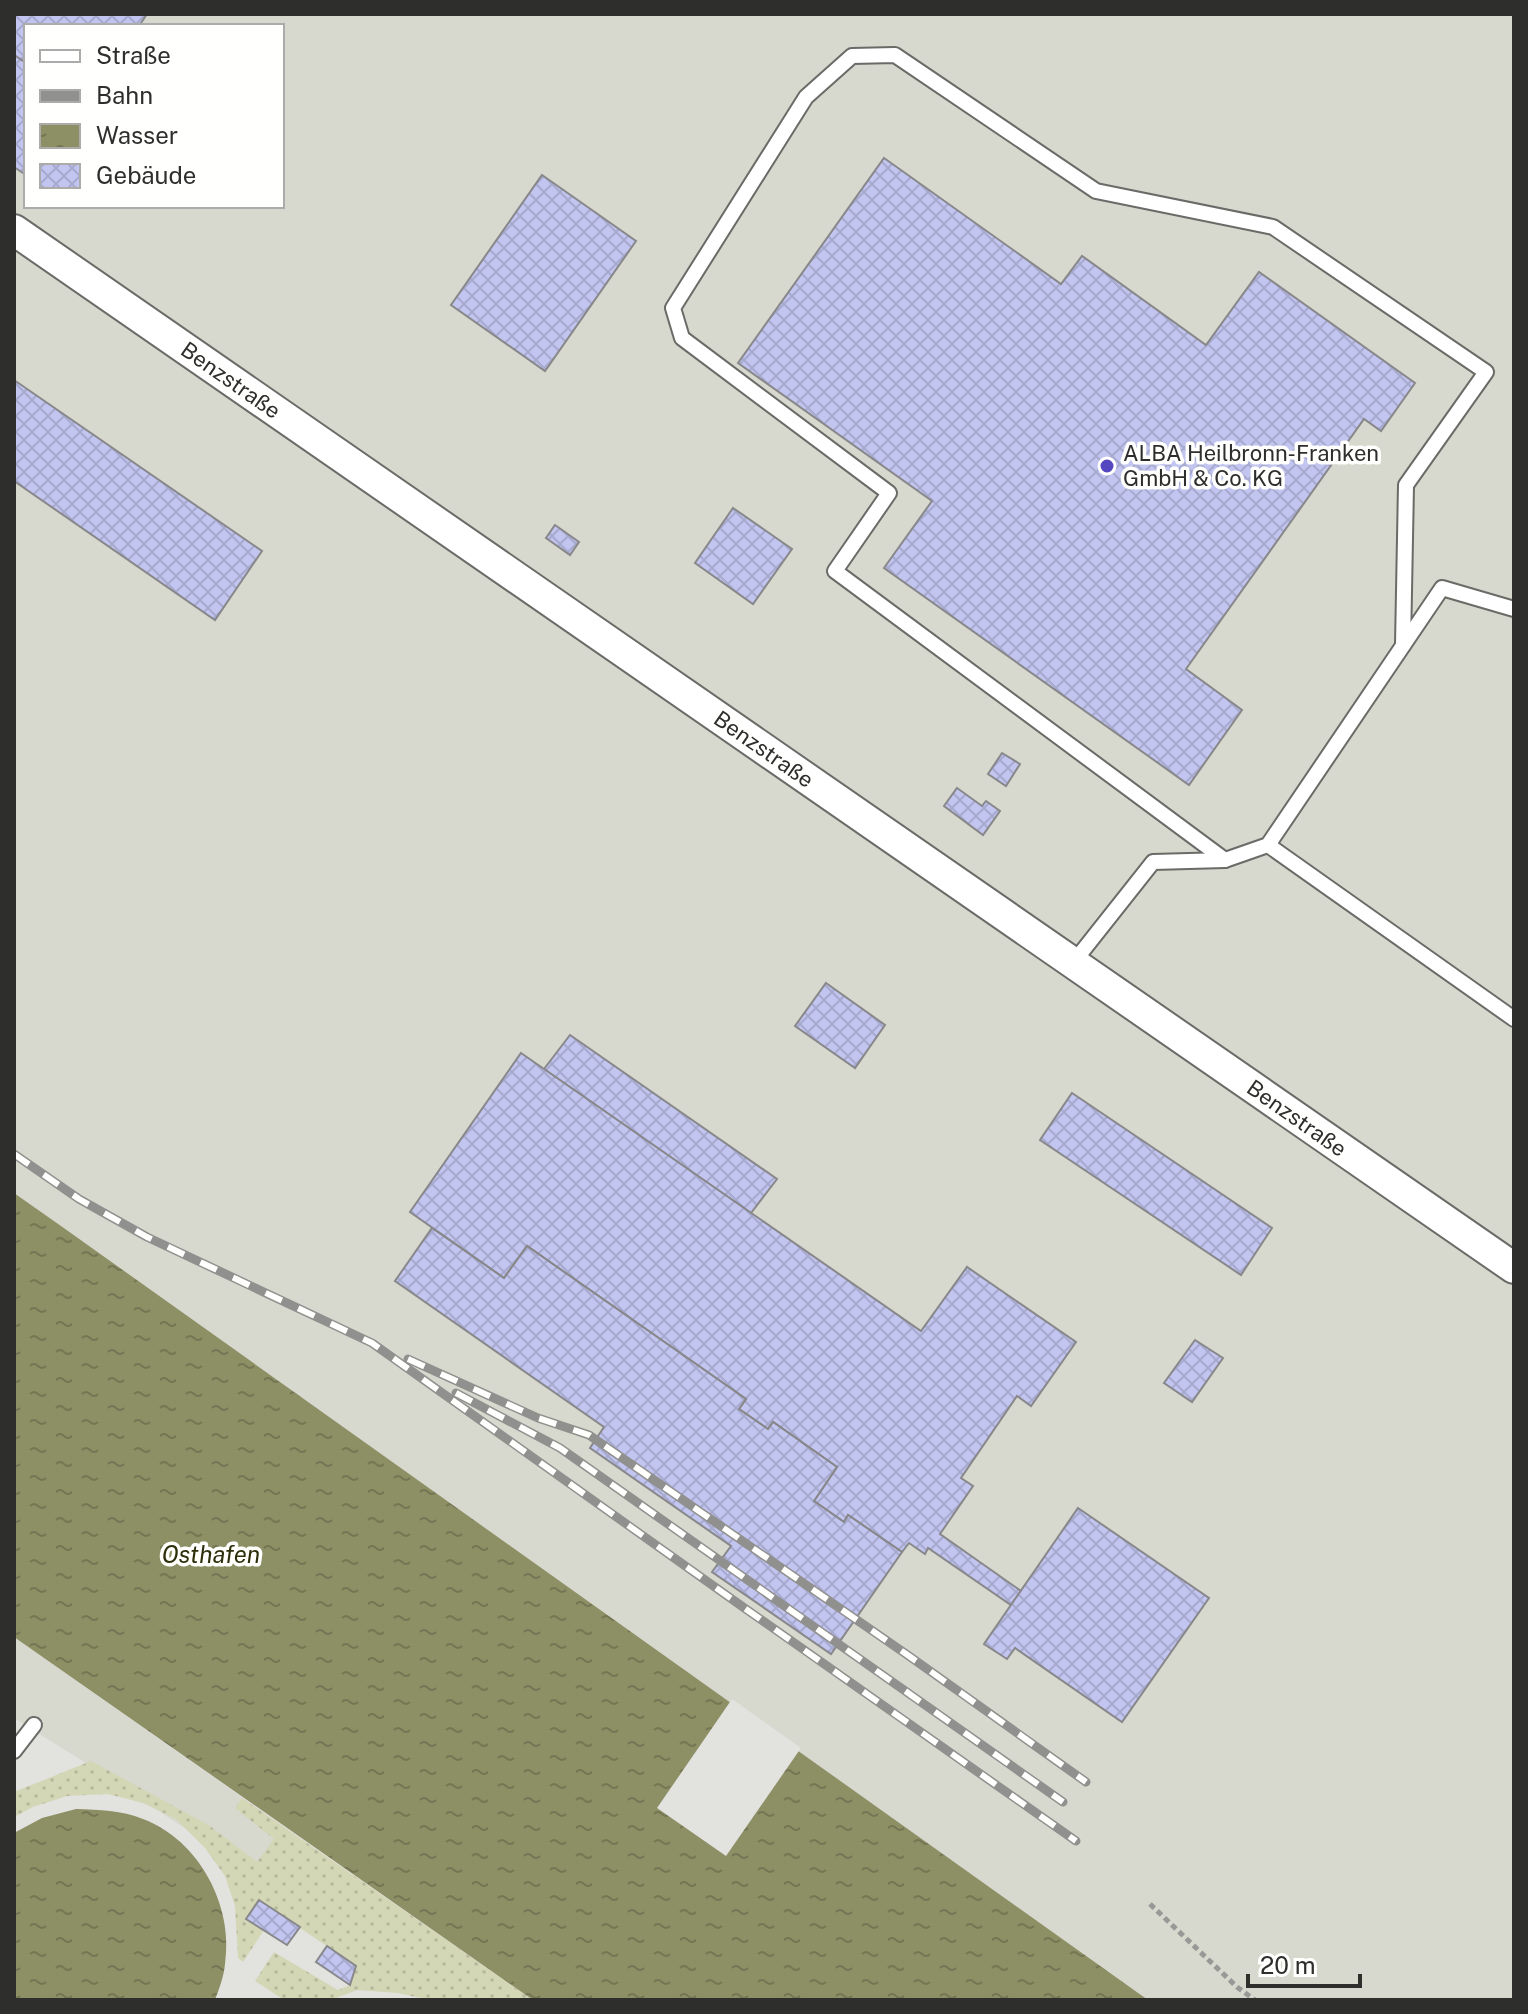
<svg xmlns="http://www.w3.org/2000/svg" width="1528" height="2014" viewBox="0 0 1528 2014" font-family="'Public Sans',sans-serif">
<defs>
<pattern id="grass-dots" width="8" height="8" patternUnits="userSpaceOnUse" patternTransform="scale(2)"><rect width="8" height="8" fill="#d4d7b5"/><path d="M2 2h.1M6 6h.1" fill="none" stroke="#b6b99c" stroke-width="1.8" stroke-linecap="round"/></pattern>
<pattern id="water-ripples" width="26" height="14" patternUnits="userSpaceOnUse" patternTransform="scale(2)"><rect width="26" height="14" fill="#8d9065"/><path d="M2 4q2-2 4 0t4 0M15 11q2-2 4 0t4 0" fill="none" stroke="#747654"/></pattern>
<pattern id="building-cross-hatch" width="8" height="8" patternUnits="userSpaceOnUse" patternTransform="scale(2)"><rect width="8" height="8" fill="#c2c5f0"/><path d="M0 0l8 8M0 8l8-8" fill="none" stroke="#a7aace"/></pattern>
</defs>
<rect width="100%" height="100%" fill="#e2e2df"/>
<!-- built -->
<g fill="#d7d8ce" fill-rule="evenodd">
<path d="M14 14H1514V2000H1148L14 1193ZM26 26H282V206H26Z"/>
<path d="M14 1637 291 1832 256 1876 105 1775 14 1718Z"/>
</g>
<!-- grass -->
<path fill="url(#grass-dots)" d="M91 1761 210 1826 257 1862 274 1839 235 1808 242 1798 533 2000H429L398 1993 357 1990 331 2000H284L255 1981 274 1952 338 1990 350 1985 356 1966 259 1900 247 1919 264 1930 243 1962 238 1958 235 1906 225 1876 205 1848 176 1819 143 1803 108 1794 67 1796 33 1807 14 1817V1792Z"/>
<!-- water -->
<g fill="url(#water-ripples)">
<path d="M14 1193 61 1226 1148 2000H533L14 1637Z"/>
<path d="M76 1809C100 1810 121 1810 143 1819 199 1840 234 1906 225 1964 224 1976 219 1989 215 2000H14V1833L42 1818Z"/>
</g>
<!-- pier -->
<path fill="#e2e2df" d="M732 1699 801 1748 726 1856 657 1808Z"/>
<!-- building -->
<g fill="url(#building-cross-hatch)" stroke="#88888b" stroke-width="2">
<path d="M14 14H147L139 26H26V63L14 55Z"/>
<path d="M14 55 26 63V175L14 167Z"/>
<path d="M884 158 1061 284 1082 256 1206 345 1259 272 1415 383 1381 431 1364 419 1186 669 1242 710 1189 785 884 568 932 501 738 363Z"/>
<path d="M542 175 636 241 545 371 451 305Z"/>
<path d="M14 380 262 551 215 620 14 481Z"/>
<path d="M733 508 792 549 753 604 695 563Z"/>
<path d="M555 525 579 542 570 555 546 538Z"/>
<path d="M1002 753 1020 764 1006 786 988 774Z"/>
<path d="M957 788 982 806 986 801 1000 811 983 835 944 806Z"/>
<path d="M826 983 885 1025 855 1068 795 1026Z"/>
<path d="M570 1035 777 1179 751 1213 544 1069Z"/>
<path d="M521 1053 921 1331 967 1267 1076 1342 1031 1406 1017 1396 961 1478 973 1486 940 1534 1021 1591 1011 1605 928 1548 925 1554 909 1543 902 1552 848 1515 844 1522 814 1501 837 1467 773 1422 768 1429 739 1409 746 1399 527 1246 504 1278 410 1212Z"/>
<path d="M1072 1093 1272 1228 1241 1275 1040 1140Z"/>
<path d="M432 1228 504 1278 527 1246 746 1399 739 1409 768 1429 773 1422 837 1467 814 1501 844 1522 848 1515 902 1552 831 1654 712 1572 731 1546 590 1448 604 1427 395 1281Z"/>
<path d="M1195 1340 1223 1358 1192 1402 1164 1383Z"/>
<path d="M1078 1508 1209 1598 1122 1722 1015 1648 1007 1659 984 1644Z"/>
<path d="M259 1900 300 1927 287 1945 246 1919Z"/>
<path d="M327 1946 356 1966 350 1985 316 1962Z"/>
</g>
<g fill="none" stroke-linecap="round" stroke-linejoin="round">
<defs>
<g id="lane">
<path d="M1268 845 1514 1019"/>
<path d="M1225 860 835 571 889 493 682 338 673 308 806 97 852 56 895 55 1096 191 1273 227 1486 372 1406 485 1403 645"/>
<path d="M1073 963 1153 862 1225 860 1268 845 1442 588 1514 609"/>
<path d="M14 1751 34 1725"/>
</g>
<path id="street" d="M14 230 1514 1268"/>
</defs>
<!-- lane casing -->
<use href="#lane" stroke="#6a6a67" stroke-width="18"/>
<!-- street casing -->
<use href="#street" stroke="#6a6a67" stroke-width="34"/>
<!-- path -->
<path stroke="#989896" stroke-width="5" stroke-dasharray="6 4" stroke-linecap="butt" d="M1150 1904 1237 1987 1255 2000"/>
<!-- lane -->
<use href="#lane" stroke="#fff" stroke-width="14"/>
<!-- street -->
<use href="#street" stroke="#fff" stroke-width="30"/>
<defs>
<g id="rail">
<path d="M14 1154 79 1199 147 1237 372 1343 743 1607 1076 1841"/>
<path d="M408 1359 538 1418 589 1435 909 1656 1086 1782"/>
<path d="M456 1393 560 1448 1063 1802"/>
</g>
</defs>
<!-- rail casing -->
<use href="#rail" stroke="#90908e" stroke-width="9"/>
<!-- rail -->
<use href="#rail" stroke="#fffffe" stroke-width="6" stroke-dasharray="18" stroke-linecap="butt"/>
</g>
<!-- markers -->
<circle fill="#5547bf" stroke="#fffffe" stroke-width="3" cx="1107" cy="466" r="8"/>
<g text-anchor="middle" stroke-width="7" stroke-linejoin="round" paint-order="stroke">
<!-- street labels -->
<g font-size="22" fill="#2e2e2d" stroke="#fffffe">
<text transform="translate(231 380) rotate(35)" y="8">Benzstraße</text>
<text transform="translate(764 749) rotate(35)" y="8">Benzstraße</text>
<text transform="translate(1297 1118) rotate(35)" y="8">Benzstraße</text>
</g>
<!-- poi labels -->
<g font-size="22" fill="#2e2e2d" stroke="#fffffe" text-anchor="start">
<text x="1123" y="461">ALBA Heilbronn-Franken<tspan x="1123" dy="25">GmbH &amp; Co. KG</tspan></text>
</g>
<!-- water labels -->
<g font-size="24" font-style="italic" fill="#2d2f0a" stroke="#fffffe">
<text x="211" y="1563">Osthafen</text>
</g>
</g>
<!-- border -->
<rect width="1528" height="2014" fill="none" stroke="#2e2e2d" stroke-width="32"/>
<!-- legend -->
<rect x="24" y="24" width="260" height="184" fill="#fffffe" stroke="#ababaa" stroke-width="2"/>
<rect x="40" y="50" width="40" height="12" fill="#ffffff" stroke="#ababaa" stroke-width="2"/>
<text x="96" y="64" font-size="24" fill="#2e2e2d">Straße</text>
<rect x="40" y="90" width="40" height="12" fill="#90908e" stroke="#ababaa" stroke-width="2"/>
<text x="96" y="104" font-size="24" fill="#2e2e2d">Bahn</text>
<rect x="40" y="124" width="40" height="24" fill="url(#water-ripples)" stroke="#ababaa" stroke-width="2"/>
<text x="96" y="144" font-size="24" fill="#2e2e2d">Wasser</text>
<rect x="40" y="164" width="40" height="24" fill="url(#building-cross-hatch)" stroke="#ababaa" stroke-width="2"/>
<text x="96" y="184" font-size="24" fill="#2e2e2d">Gebäude</text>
<!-- scale -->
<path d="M1248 1974v12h112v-12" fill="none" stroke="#2e2e2d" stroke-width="4"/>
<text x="1260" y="1974" font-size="24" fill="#2e2e2d" stroke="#fffffe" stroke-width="6" paint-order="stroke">20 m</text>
</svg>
